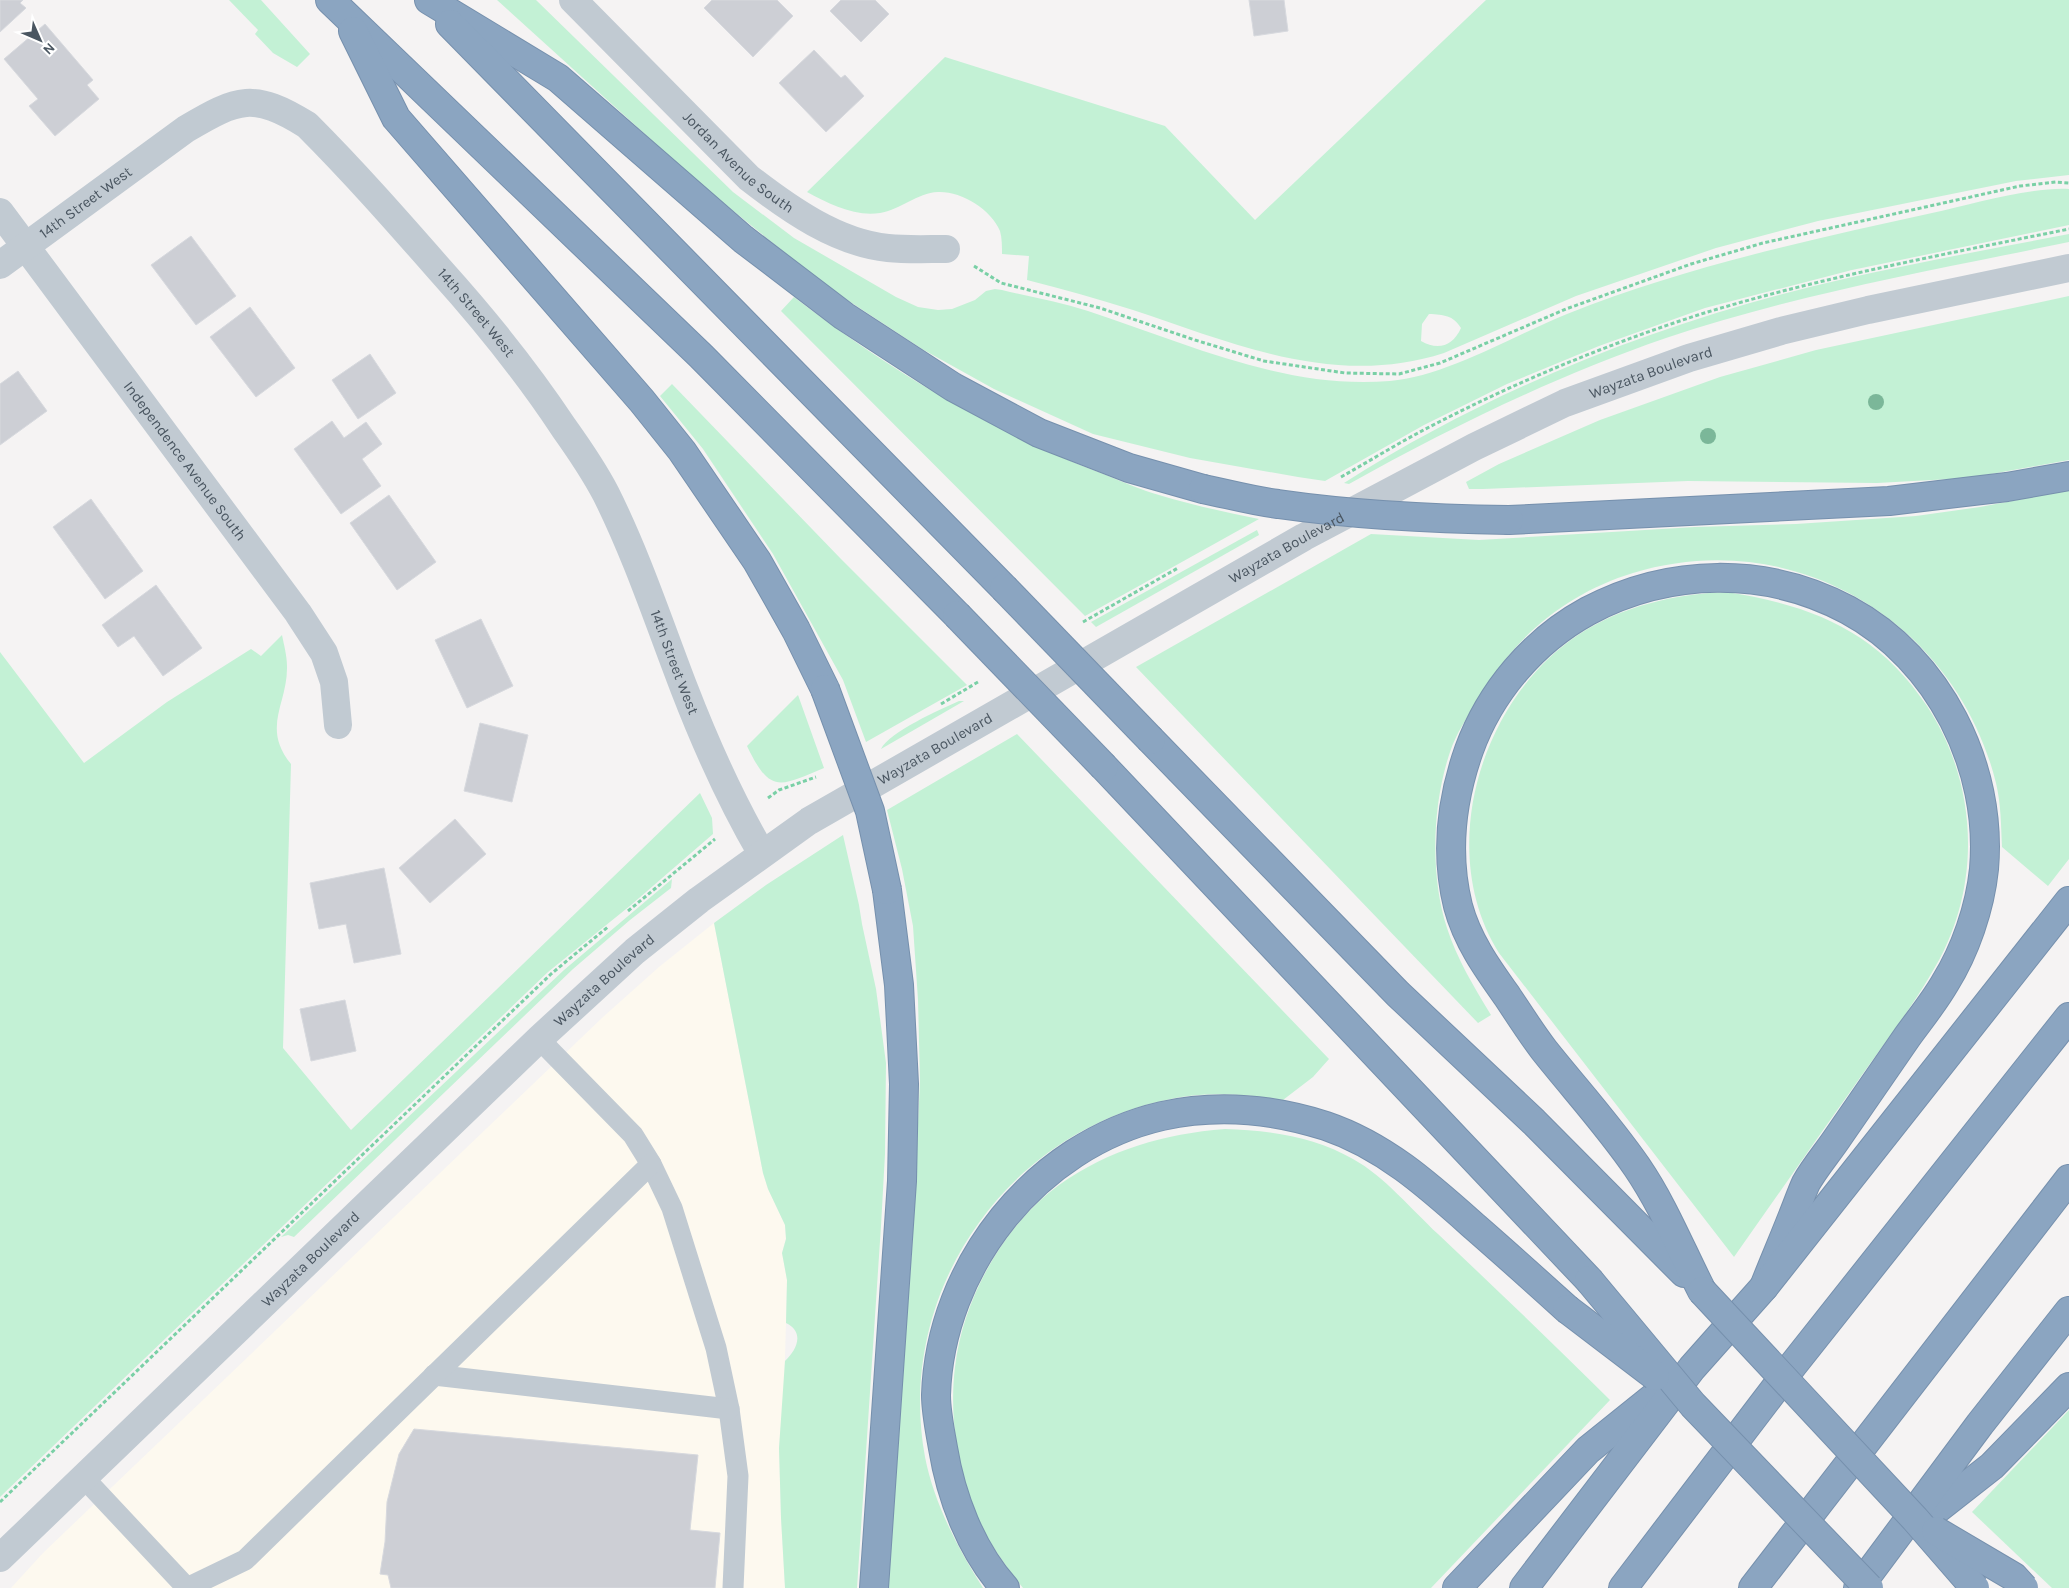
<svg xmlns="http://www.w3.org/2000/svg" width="2069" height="1588" viewBox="0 0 2069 1588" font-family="Karla,sans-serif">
<rect width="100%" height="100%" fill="#f5f3f3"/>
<!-- commercial -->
<path fill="#fdf9ef" d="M714 923 763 1173 768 1189 785 1225 786 1238 782 1253 787 1280 786 1323 784 1391 779 1448 781 1518 785 1588H11L43 1553 603 1017 659 967Z"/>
<!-- green -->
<g fill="#c3f1d5" fill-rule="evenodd">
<path d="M229 0H261L310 54 297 67 273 53 255 34 258 30Z"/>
<path d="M497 0H536L733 192 794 238 896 297 918 307 938 310 952 309 975 300 986 291 995 289 1002 290C1031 297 1060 302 1088 311 1186 343 1285 390 1390 381 1445 377 1515 335 1567 314 1685 267 1809 240 1932 213 1972 204 2029 187 2069 189V225L1852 270 1705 308 1599 346 1507 384 1424 425 1325 481 1298 477 1190 458 1093 434 994 389 922 349 826 286 700 184Z"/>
<path d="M1486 0H2069V175L2016 181 1818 221 1716 248 1576 296 1444 353C1336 388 1235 344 1133 310 1098 299 1063 289 1027 280L1029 256 1002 254C1002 247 1002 238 1000 231 991 209 961 191 938 192 917 193 900 210 880 213 855 217 829 204 807 192L945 57 1165 126 1255 220ZM1429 314C1444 315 1453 315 1461 328 1453 346 1438 351 1421 341L1422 324Z"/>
<path d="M2069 234V242C1934 270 1797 294 1666 338 1556 376 1451 427 1349 484L1344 483C1497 385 1671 318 1848 278 1921 262 1995 248 2069 234Z"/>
<path d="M2069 296V460L1969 478 1877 483 1688 481 1483 489H1469L1466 482 1499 464 1600 420 1720 377 1816 350Z"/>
<path d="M794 297C889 370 994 433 1106 475 1123 482 1141 490 1159 495 1192 505 1225 512 1259 519L1085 616 781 311Z"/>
<path d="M672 384 841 559 967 685 866 742 843 680 773 554 703 449 660 396Z"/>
<path d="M2069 490V859L2048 886 2002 847C2001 825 2001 804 1996 783 1956 621 1793 524 1633 573 1583 588 1537 619 1505 660 1495 672 1486 687 1478 700 1467 717 1456 734 1450 752 1432 805 1430 876 1447 928 1457 959 1474 987 1491 1015L1478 1023 1136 667 1371 534 1479 540 1695 527 1796 524 1916 516 1980 507Z"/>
<path d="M1257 530 1259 535 1096 627 1091 622Z"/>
<path d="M1726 592C1812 605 1877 631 1927 706 1980 787 1982 892 1931 974 1909 1012 1882 1046 1857 1082 1816 1140 1775 1199 1734 1257L1499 953C1435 851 1480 700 1578 635 1622 606 1675 594 1726 592Z"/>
<path d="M282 635C284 645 287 656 287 666 288 704 261 727 291 764L283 1048 351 1130 700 793 712 818 713 834 631 905 548 972 0 1497V652L84 763 167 702 251 649 261 656Z"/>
<path d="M798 695 824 768C779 787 770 794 747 746Z"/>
<path d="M959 701H964L881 749C889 732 941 709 959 701Z"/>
<path d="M1017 734 1329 1059 1313 1077 1283 1100C1245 1094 1205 1091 1166 1100 1005 1134 895 1293 925 1457 934 1503 958 1549 983 1588H888L904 1344 912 1249 920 1081 918 1000 913 926 902 869 887 810Z"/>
<path d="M843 835 859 905 862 924 876 989 886 1063 885 1154 881 1226 857 1588H785L781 1518 779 1448 785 1361C797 1350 805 1332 786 1323L787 1280 782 1253 786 1239 785 1225 768 1189 763 1173 714 923 766 885Z"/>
<path d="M672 879 671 888 630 920 573 969 294 1237 288 1235 281 1237 564 970Z"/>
<path d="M1225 1129C1268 1130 1315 1137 1353 1159 1384 1176 1412 1210 1438 1234 1496 1289 1554 1344 1610 1400L1431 1588H1023C1000 1559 977 1526 967 1491 955 1451 950 1408 955 1367 963 1299 1003 1226 1059 1185 1110 1149 1164 1134 1225 1129Z"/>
<path d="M2069 1410V1588H2052L1972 1512Z"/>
</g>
<!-- building -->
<g fill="#cdcfd5" stroke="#d7d9de">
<path d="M0 0H23L20 3 26 8 0 32Z"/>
<path d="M712 0H777L793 16 753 57 704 8Z"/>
<path d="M841 0H875L889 14 861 42 830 11Z"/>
<path d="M1249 0H1284L1288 31 1254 36Z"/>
<path d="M45 24 93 80 87 85 99 99 55 136 29 106 38 99 4 59Z"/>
<path d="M814 50 841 78 845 75 864 96 826 132 779 83Z"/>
<path d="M191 236 236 296 196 325 151 265Z"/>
<path d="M250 307 295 368 256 397 210 337Z"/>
<path d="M370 354 396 393 358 419 332 380Z"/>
<path d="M18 371 47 411 0 445V384Z"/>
<path d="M332 421 344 438 366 422 382 444 362 459 381 486 341 514 294 449Z"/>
<path d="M389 495 436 562 397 590 350 523Z"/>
<path d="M91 499 143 571 105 599 53 527Z"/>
<path d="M156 585 202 648 163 676 134 636 118 647 102 625Z"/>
<path d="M481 619 513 686 467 708 435 640Z"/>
<path d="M480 723 528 735 512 802 464 791Z"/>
<path d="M455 819 486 854 430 903 399 868Z"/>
<path d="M384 868 401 954 354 963 346 924 319 929 310 883Z"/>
<path d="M345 1000 356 1051 311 1061 300 1009Z"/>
<path d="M414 1429 698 1455 690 1530 720 1533 715 1588H391L388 1575 380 1574 385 1542 387 1502 399 1454Z"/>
</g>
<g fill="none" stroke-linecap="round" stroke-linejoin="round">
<defs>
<g id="motorway">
<path d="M330 0 701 356 957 615"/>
<path d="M429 0 558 78 743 239 844 316 953 387 1039 433 1129 468 1203 489"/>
<path d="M450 24 1004 588"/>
<path d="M353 31 396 118 642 401 682 451 757 561 796 630 825 689"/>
<path d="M1509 520 1889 501 2007 487 2069 476"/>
<path d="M1151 740 1398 994 1534 1122 1684 1273"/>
<path d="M1104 767 1589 1280"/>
<path d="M1702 1291C1681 1250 1663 1205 1637 1167 1609 1126 1575 1089 1544 1050 1531 1033 1519 1014 1507 996 1487 968 1467 940 1458 906 1445 853 1451 801 1469 750 1490 692 1533 641 1588 611 1669 568 1766 566 1848 610 1939 659 1993 767 1984 869 1980 908 1965 951 1945 983 1934 1002 1920 1019 1907 1037 1884 1070 1861 1104 1838 1137 1828 1152 1815 1167 1806 1183 1801 1194 1797 1206 1792 1218 1783 1241 1773 1264 1764 1287"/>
<path d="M1918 1524 1992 1466 2069 1387"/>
<path d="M874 1588 902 1181 904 1084 899 985 887 890"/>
<path d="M1005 1588C971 1550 951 1497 943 1448 940 1431 936 1412 936 1395 940 1266 1036 1145 1162 1116 1216 1104 1273 1109 1326 1126 1385 1146 1429 1186 1475 1227 1506 1254 1536 1281 1567 1309"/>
<path d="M1457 1588 1588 1450 1659 1393"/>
<path d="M1524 1588 1692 1368 1764 1287 2069 901"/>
<path d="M1623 1588 1793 1365 2069 1017"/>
<path d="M1753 1588 2069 1179"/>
<path d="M1858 1588 1980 1424 2069 1311"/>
</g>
</defs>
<!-- motorway casing -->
<use href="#motorway" stroke="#7690ad" stroke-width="30"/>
<!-- path -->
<g stroke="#7ad0a6" stroke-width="3" stroke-dasharray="4 2.5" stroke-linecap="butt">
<path d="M974 266 1001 283 1100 308 1195 340 1264 361 1345 373 1399 374 1440 363 1566 309 1691 264 1763 243 2020 186 2056 182 2069 183"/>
<path d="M1341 477C1373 459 1405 439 1439 422 1523 379 1611 343 1701 314 1822 277 1946 254 2069 229"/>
<path d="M1083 622 1178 568"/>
<path d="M941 704 978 682"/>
<path d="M768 798 779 790 816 777"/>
<path d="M628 911 715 839"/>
<path d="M0 1502 551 974 609 926"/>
</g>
<!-- service -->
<g stroke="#c1cad2" stroke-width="21">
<path d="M539 1039 633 1135 651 1164 672 1208 716 1348 729 1409 738 1476 733 1588"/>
<path d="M434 1375 729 1409"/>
<path d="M83 1477 187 1588 245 1560 651 1164"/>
</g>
<!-- minor -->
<g stroke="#c1cad2" stroke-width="28">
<path id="s1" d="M573 0 749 178C789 209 837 243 888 248 907 250 927 249 946 249"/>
<path id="s2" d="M0 212 298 613 324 653 334 682 338 725"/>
<path id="s3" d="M0 265 186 129C238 98 254 92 307 125 354 172 397 221 440 270 485 320 527 372 564 428 579 449 594 471 606 494 637 556 659 623 684 688 706 745 731 801 762 854"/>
</g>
<!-- tertiary -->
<path stroke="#c1cad2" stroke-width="28" id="s4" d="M0 1558 539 1039 635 951 699 900 809 821 1304 537 1474 447 1565 403 1689 358 1781 331 1868 310 2069 268"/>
<!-- motorway -->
<use href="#motorway" stroke="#8ba5c1" stroke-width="28"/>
<defs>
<g id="motorway-bridge">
<path d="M1203 489C1228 494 1253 501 1278 504 1355 515 1431 519 1509 520"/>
<path d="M1004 588 1151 740"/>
<path d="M957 615 1104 767"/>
<path d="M825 689 870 811 887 890"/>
<path d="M1589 1280 1693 1405 1869 1588"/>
<path d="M1702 1291 1915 1519 1975 1588"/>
<path d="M1567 1309 1655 1376"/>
<path d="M1936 1531 2014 1577 2024 1588"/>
</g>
</defs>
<!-- motorway-bridge casing -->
<use href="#motorway-bridge" stroke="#7690ad" stroke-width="30" stroke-linecap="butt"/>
<!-- motorway-bridge -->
<use href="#motorway-bridge" stroke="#8ba5c1" stroke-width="28"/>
</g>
<!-- trees -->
<g fill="#7bb799">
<circle cx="1876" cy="402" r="8"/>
<circle cx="1708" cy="436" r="8"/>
</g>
<g text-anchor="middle" stroke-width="4" stroke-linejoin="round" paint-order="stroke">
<!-- street labels -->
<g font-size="15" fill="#4a5661" stroke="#fff">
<text dy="5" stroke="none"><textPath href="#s1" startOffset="232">Jordan Avenue South</textPath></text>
<text dy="5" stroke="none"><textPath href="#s3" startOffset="106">14th Street West</textPath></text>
<text dy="5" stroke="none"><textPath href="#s3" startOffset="615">14th Street West</textPath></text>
<text dy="5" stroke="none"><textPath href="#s4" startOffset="2051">Wayzata Boulevard</textPath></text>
<text dy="5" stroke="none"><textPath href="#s2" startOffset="310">Independence Avenue South</textPath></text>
<text dy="5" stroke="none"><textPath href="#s4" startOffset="1646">Wayzata Boulevard</textPath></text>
<text dy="5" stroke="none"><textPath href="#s3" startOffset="1020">14th Street West</textPath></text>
<text dy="5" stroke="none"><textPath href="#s4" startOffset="1241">Wayzata Boulevard</textPath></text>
<text dy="5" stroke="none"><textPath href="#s4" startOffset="836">Wayzata Boulevard</textPath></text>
<text dy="5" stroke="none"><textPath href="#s4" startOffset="431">Wayzata Boulevard</textPath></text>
</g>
</g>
<!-- north arrow -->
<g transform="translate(40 40) rotate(135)" stroke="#ffffff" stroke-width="4" paint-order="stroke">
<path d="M0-4L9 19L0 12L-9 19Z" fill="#4a5661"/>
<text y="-8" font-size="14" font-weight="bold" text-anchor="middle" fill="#4a5661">N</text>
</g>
</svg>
